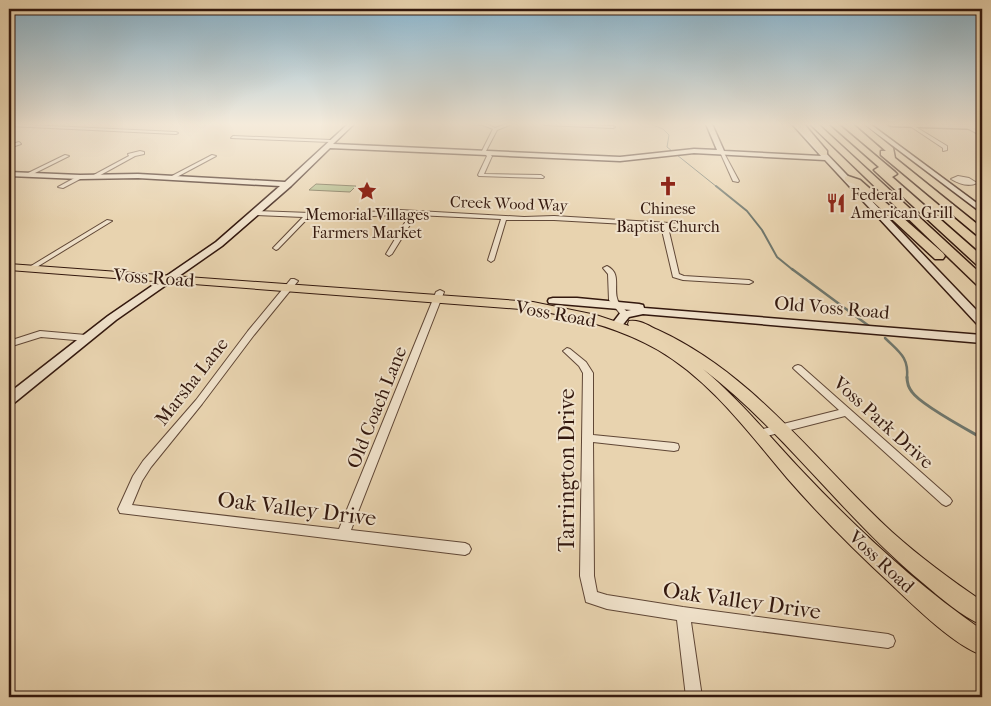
<svg xmlns="http://www.w3.org/2000/svg" width="991" height="706" viewBox="0 0 991 706" font-family="'IM FELL French Canon',serif">
<rect width="100%" height="100%" fill="#e8d3af"/>
<filter id="stains"><feTurbulence type="fractalNoise" baseFrequency=".004" numOctaves="4"/><feColorMatrix values="0 0 0 0 .2 0 0 0 0 .09 0 0 0 0 .02 0 0 0 .5 -.17"/></filter>
<radialGradient id="worn" r=".72"><stop offset=".6" stop-color="#630" stop-opacity="0"/><stop offset="1" stop-color="#630" stop-opacity=".3"/></radialGradient>
<!-- green -->
<path fill="#b2be8e" stroke="#726b4e" d="M316 184 356 186 350 192 309 190Z"/>
<g fill="none" stroke-linecap="round" stroke-linejoin="round">
<!-- stream-far3 -->
<path stroke="#6f776d" stroke-width="1" d="M650 124 663 129 669 135 667 147 717 187"/>
<!-- stream-far2 -->
<path stroke="#6f776d" stroke-width="2" d="M716 186 747 211 762 230 777 257 793 270"/>
<!-- stream-far1 -->
<g stroke="#6f776d" stroke-width="2.5">
<path d="M792 269 869 326"/>
<path d="M885 338C899 352 909 357 907 378"/>
</g>
<!-- stream -->
<path stroke="#6f776d" stroke-width="3" d="M907 377C907 383 908 387 912 392 921 405 966 429 982 438"/>
<defs>
<g id="street">
<path d="M9 124 176 132 178 133 176 134 9 126Z"/>
<path d="M470 124H486L495 128 507 124H512L497 130 486 151 492 156 484 174 541 175 544 177 543 178 479 176 478 175 487 156 482 151 493 129 483 125Z"/>
<path d="M543 124 613 126 615 127 613 128 545 125Z"/>
<path d="M907 124H911L947 146V150L943 151V148Z"/>
<path d="M965 125H967L982 133V136L965 127Z"/>
<path d="M233 136 331 140 333 141 331 142 231 138Z"/>
<path d="M19 142 21 144 9 148V145Z"/>
<path d="M140 151 144 152V154L135 156 95 178 90 177 129 156 128 154Z"/>
<path d="M720 152 724 153 739 181 738 182 733 181Z"/>
<path d="M65 155 69 156 29 176 24 175Z"/>
<path d="M212 155 216 156 173 179 168 178Z"/>
<path d="M80 175 83 177 82 178 63 188 58 187Z"/>
<path d="M958 176 969 178 977 183C969 187 959 184 951 179Z"/>
<path d="M400 210 524 217 554 216 702 225 705 227 704 228 668 227 679 274 684 276 749 280 753 282 749 284 683 280 673 277 661 226 554 220H506L494 260 491 262 488 260 501 219 416 215 392 254 389 256 386 254 410 214 337 218 309 217 278 249 276 250 273 248 274 247 303 217 256 215 253 213 256 211 337 214Z"/>
<path d="M107 220 112 221 32 270 30 271 26 269Z"/>
<path d="M607 266C621 273 614 286 617 298 618 304 625 309 629 314L628 316H622L609 300 608 274 603 268Z"/>
<path d="M291 279H294L298 281 254 335 202 404 151 467 142 481 132 505 339 529 436 292 440 290 444 292 351 530 465 543 469 545 471 549 469 553 465 555 120 513 118 509 133 476 143 461 196 400 248 331Z"/>
<path d="M40 331 86 335 90 338 86 341 41 337 9 347V341Z"/>
<path d="M567 348 570 349 586 362 593 373V435L674 443 678 444 679 447 678 450 674 451 593 442 594 576 597 592 607 595 683 607 888 634 893 636 895 641 893 646 888 648 691 622 702 697H686L677 620 607 609 586 602 580 576 583 373 579 366 563 351Z"/>
<path d="M798 365 801 366 950 498 952 501 950 504 946 506 942 504 845 416 759 438 755 437 754 434 755 431 839 410 795 370 793 368 795 366Z"/>
</g>
<g id="secondary">
<path d="M348 124H354L333 144 620 157 694 149 717 150 706 124H712L724 151 821 156 792 124H798L982 316V326L978 325 825 160 694 153 620 161 330 148 291 186 222 246 116 320 14 403 9 405V393L108 316 216 242 280 186 138 178 80 179 9 176V172L80 175 138 174 285 182Z"/>
<path d="M864 124H870L982 207V213Z"/>
<path d="M888 124 982 125V129L891 126Z"/>
<path d="M553 298H577L639 304 643 305 644 308 982 335V343L643 314 629 317 621 327 617 329 611 325 621 312 631 310 549 303 548 301 549 299Z"/>
</g>
<path id="primary" d="M9 264 533 302 596 315 629 326 628 324 629 321C639 319 649 326 658 330 754 374 816 462 892 532 920 557 951 580 982 601V625C961 616 941 598 923 583 844 518 785 432 703 369 740 400 770 437 803 472 858 530 917 585 982 630V655C955 646 915 607 893 586 856 552 820 516 787 478 748 432 711 381 658 350 620 328 577 317 533 310L9 270Z"/>
<g id="highway">
<path d="M796 124H804L827 151V155H821Z"/>
<path d="M810 124H818L982 275V286L977 285Z"/>
<path d="M830 124H838L895 172 897 174 892 177 982 256V266L977 265 876 172 874 170 879 167Z"/>
<path d="M855 124H863L893 148 895 158 982 228V237L978 236 881 155V151H886Z"/>
<path d="M848 176 860 180 943 253 945 256 943 259H935L854 184 845 181V177Z"/>
</g>
</defs>
<!-- street casing -->
<use href="#street" stroke="#604736" stroke-width="2"/>
<!-- secondary casing -->
<use href="#secondary" stroke="#33180e" stroke-width="3"/>
<!-- primary casing -->
<use href="#primary" stroke="#33180e" stroke-width="2"/>
<!-- highway casing -->
<use href="#highway" stroke="#33180e" stroke-width="3"/>
<!-- street -->
<use href="#street" fill="#f0e2cb" fill-rule="evenodd"/>
<!-- secondary -->
<use href="#secondary" fill="#f0e2cb" fill-rule="evenodd"/>
<!-- primary -->
<use href="#primary" fill="#e8d3af" fill-rule="evenodd"/>
<!-- highway -->
<use href="#highway" fill="#e8d3af" fill-rule="evenodd"/>
</g>
<!-- sky -->
<linearGradient id="sky" x2="0" y2="1"><stop stop-color="#87b5d0"/><stop offset="0.56" stop-color="#f5ebdb"/><stop offset="1" stop-color="#f5ebdb" stop-opacity="0"/></linearGradient>
<rect width="991" height="222" fill="url(#sky)"/>
<!-- icons -->
<defs>
<symbol id="church-bare" viewBox="-9 -9 18 18"><path d="M-1.2-6h2.4v3.5h3.3v2.4h-3.3V6h-2.4V-.1h-3.3v-2.4h3.3Z" fill="#8f2418" stroke="#f0e2cb" stroke-width="2.5" paint-order="stroke"/></symbol>
<symbol id="sight-bare" viewBox="-9 -9 18 18"><path d="M0-6L1.8-2.2L6-1.7L2.9 1.2L3.7 5.4L0 3.3L-3.7 5.4L-2.9 1.2L-6-1.7L-1.8-2.2Z" fill="#8f2418" stroke="#f0e2cb" stroke-width="2.5" paint-order="stroke"/></symbol>
<symbol id="restaurant-bare" viewBox="-9 -9 18 18"><path d="M-5-6h1v4h1v-4h1v4h1v-4h1v5L-1.5 .5V6h-2V.5L-5-1ZM5-6V6H3V1.5H1.5Q1.5-4 5-6Z" fill="#8f2418" stroke="#f0e2cb" stroke-width="2.5" paint-order="stroke"/></symbol>
</defs>
<g fill-rule="evenodd">
<use href="#church-bare" x="654" y="172" width="28" height="28"/>
<use href="#sight-bare" x="353" y="177" width="28" height="28"/>
<use href="#restaurant-bare" x="822" y="189" width="28" height="28"/>
</g>
<g text-anchor="middle" stroke-width="4" stroke-linejoin="round" paint-order="stroke">
<!-- far-poi labels -->
<g font-size="16" fill="#33180e" stroke="#f0e2cb">
<text x="851" y="200" text-anchor="start">Federal<tspan x="851" dy="18">American Grill</tspan></text>
<text x="668" y="214">Chinese<tspan x="668" dy="18">Baptist Church</tspan></text>
<text x="367" y="220">Memorial Villages<tspan x="367" dy="18">Farmers Market</tspan></text>
</g>
<!-- far-street labels -->
<g font-size="16" fill="#33180e" stroke="#f0e2cb">
<text transform="translate(509 203) rotate(2)" y="6">Creek Wood Way</text>
</g>
<!-- street labels -->
<g font-size="19" fill="#33180e" stroke="#f0e2cb">
<text transform="translate(154 277) rotate(4)" y="7">Voss Road</text>
<text transform="translate(832 307) rotate(5)" y="7">Old Voss Road</text>
<text transform="translate(556 313) rotate(10)" y="7">Voss Road</text>
<text transform="translate(191 381) rotate(-52)" y="7">Marsha Lane</text>
<text transform="translate(376 407) rotate(-68)" y="7">Old Coach Lane</text>
<text transform="translate(884 422) rotate(42)" y="7">Voss Park Drive</text>
<text transform="translate(882 561) rotate(43)" y="7">Voss Road</text>
</g>
<!-- near-street labels -->
<g font-size="22" fill="#33180e" stroke="#f0e2cb">
<text transform="translate(566 470) rotate(-90)" y="8">Tarrington Drive</text>
<text transform="translate(297 508) rotate(7)" y="8">Oak Valley Drive</text>
<text transform="translate(742 600) rotate(8)" y="8">Oak Valley Drive</text>
</g>
</g>
<!-- margin -->
<rect width="991" height="706" fill="none" stroke="#e8d3af" stroke-width="30"/>
<rect x="10" y="10" width="971" height="686" fill="none" stroke="#33180e" stroke-width="2.5"/>
<rect x="15" y="15" width="961" height="676" fill="none" stroke="#33180e"/>
<rect width="100%" height="100%" filter="url(#stains)"/>
<rect width="100%" height="100%" fill="url(#worn)"/>
</svg>
